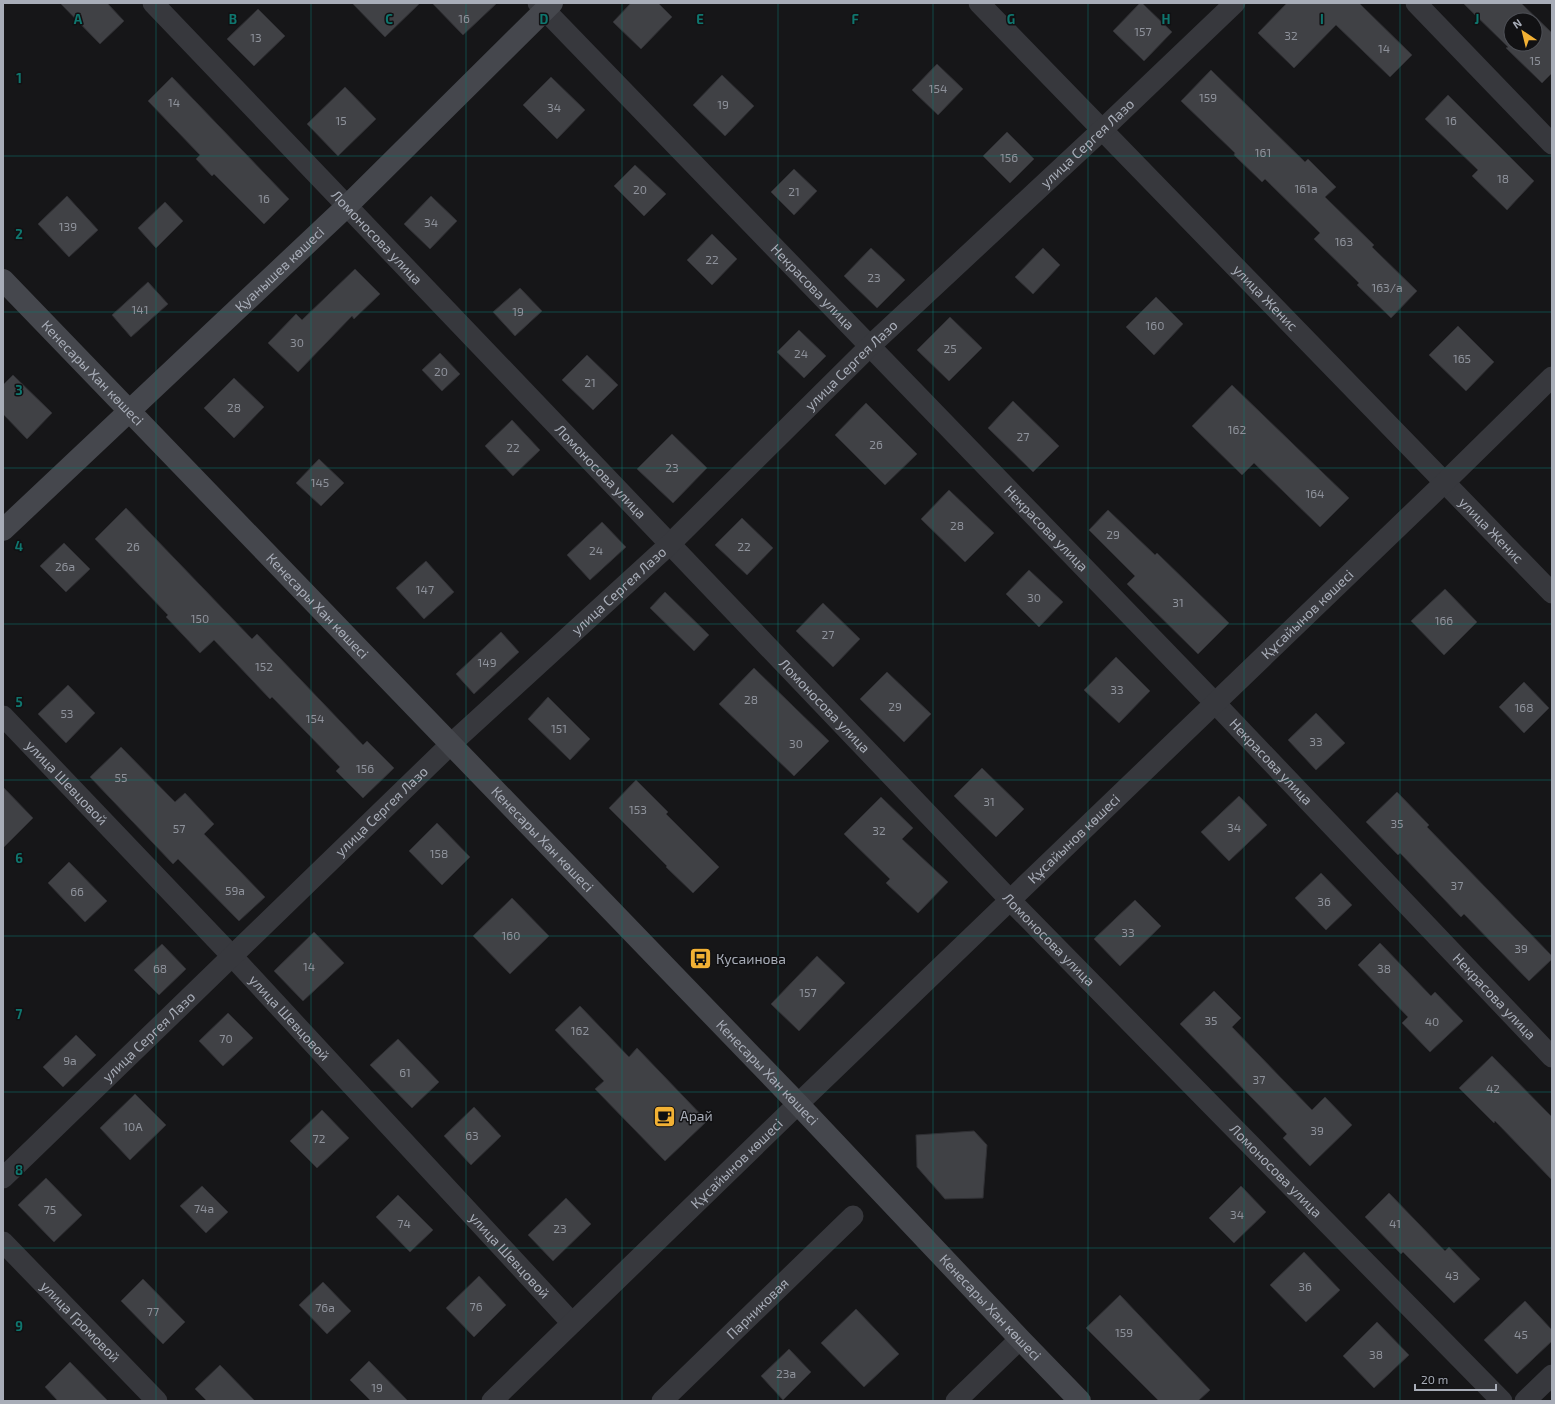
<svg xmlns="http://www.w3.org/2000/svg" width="1555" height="1404" viewBox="0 0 1555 1404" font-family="'Exo 2',sans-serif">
<rect width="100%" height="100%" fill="#161618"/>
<!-- building -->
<g fill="#404145" stroke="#303034" fill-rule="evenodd">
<path d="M60 3H107L124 21 100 44Z"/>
<path d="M352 3H420L385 37Z"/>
<path d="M432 3H497L463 35Z"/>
<path d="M631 3H658L672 17 641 49 613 22Z"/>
<path d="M1140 3H1142L1172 32 1144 61 1113 31Z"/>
<path d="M1287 3H1359L1412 55 1390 77 1336 25 1294 68 1258 33Z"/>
<path d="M1463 3H1521L1552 33V73L1542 83 1506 48 1508 47ZM1511 20H1535V44H1511Z"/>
<path d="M258 9 285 36 254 66 227 39Z"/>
<path d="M937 64 963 89 938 115 912 90Z"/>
<path d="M1211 70 1305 162 1308 159 1336 187 1325 197 1374 245 1372 247 1417 291 1391 318 1357 285 1359 283 1314 239 1320 233 1265 179 1262 182 1234 155 1235 153 1181 101Z"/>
<path d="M722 75 754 106 725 136 693 105Z"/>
<path d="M172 77 289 199 264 224 214 174 212 176 196 159 200 155 148 101Z"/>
<path d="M551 77 585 110 557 139 523 105Z"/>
<path d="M345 87 376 119 338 156 307 124Z"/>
<path d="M1448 95 1534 181 1507 210 1472 176 1478 170 1425 119Z"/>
<path d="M1007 132 1034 159 1010 183 983 156Z"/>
<path d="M635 165 666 194 644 216 614 186Z"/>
<path d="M794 169 817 191 794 215 771 192Z"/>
<path d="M67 196 98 230 69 257 38 224Z"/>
<path d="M431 196 457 221 430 249 404 224Z"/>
<path d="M165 202 183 221 156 248 138 228Z"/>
<path d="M712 234 737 259 712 285 687 260Z"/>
<path d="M871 248 905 280 877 308 844 276Z"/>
<path d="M1043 248 1060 265 1033 294 1015 277Z"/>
<path d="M355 269 380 294 354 319 352 316 298 372 268 343 296 314 302 320Z"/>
<path d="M148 282 168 304 131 337 112 315Z"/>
<path d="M520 288 542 311 515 336 493 312Z"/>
<path d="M1156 297 1183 324 1154 355 1126 327Z"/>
<path d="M950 317 982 348 949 381 917 350Z"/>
<path d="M1458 326 1494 362 1466 391 1429 355Z"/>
<path d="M799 330 826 356 804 378 777 352Z"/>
<path d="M440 353 460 374 442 391 422 370Z"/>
<path d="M587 355 618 385 593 410 562 380Z"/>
<path d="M13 375 52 413 27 439 3 414V385Z"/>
<path d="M234 378 264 407 234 438 204 408Z"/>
<path d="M1232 385 1349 498 1320 527 1254 463 1242 475 1192 426Z"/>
<path d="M1013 401 1059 446 1033 472 988 428Z"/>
<path d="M866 403 917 454 885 485 835 435Z"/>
<path d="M512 420 540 450 513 476 485 446Z"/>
<path d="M672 434 707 468 673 503 637 469Z"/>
<path d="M319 459 344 483 321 506 296 483Z"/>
<path d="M949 490 994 533 965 562 921 519Z"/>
<path d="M126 508 252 639 257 634 363 745 367 741 394 768 363 798 336 771 340 767 272 697 270 699 214 640 200 653 166 617 168 615 95 539Z"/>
<path d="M1108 510 1155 555 1157 553 1229 623 1198 654 1127 584 1135 576 1089 530Z"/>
<path d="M742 518 773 548 747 575 715 545Z"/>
<path d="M602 522 626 547 590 580 567 555Z"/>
<path d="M64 543 90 569 66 592 40 566Z"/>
<path d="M426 561 454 592 424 619 396 588Z"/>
<path d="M1029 570 1063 602 1039 627 1006 594Z"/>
<path d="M1445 589 1477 622 1444 655 1411 621Z"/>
<path d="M665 592 709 635 694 651 650 608Z"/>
<path d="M823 603 860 639 833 667 796 631Z"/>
<path d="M501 632 519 652 474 694 456 674Z"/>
<path d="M1116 657 1150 691 1119 723 1084 690Z"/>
<path d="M754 668 829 741 794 776 719 704Z"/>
<path d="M887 672 931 714 904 742 860 699Z"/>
<path d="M1524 682 1549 708 1524 733 1499 707Z"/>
<path d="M68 685 95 713 66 743 38 714Z"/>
<path d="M548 697 590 739 570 760 528 719Z"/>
<path d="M1316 713 1345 743 1316 770 1288 740Z"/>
<path d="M121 747 175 802 185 793 214 824 204 834 265 897 239 921 178 859 173 864 90 777Z"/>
<path d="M982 768 1024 809 996 837 954 796Z"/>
<path d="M636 780 668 812 666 814 719 867 693 893 666 867 667 866 609 808Z"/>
<path d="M3 787 33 818 3 848Z"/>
<path d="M1397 792 1429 825 1427 827 1552 956V959L1529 981 1464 914 1461 917 1400 853 1398 855 1366 822Z"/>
<path d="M1239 796 1267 825 1229 861 1201 832Z"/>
<path d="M881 797 913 828 902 839 948 882 918 913 886 883 890 879 844 834Z"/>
<path d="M437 823 470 857 442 885 409 851Z"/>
<path d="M69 862 107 901 85 922 48 883Z"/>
<path d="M1321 873 1352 905 1326 930 1295 898Z"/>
<path d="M512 898 549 936 510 974 473 936Z"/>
<path d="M1135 900 1161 926 1120 966 1094 939Z"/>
<path d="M314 932 344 963 303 1001 274 971Z"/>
<path d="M1380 943 1431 996 1435 992 1463 1021 1430 1052 1402 1023 1408 1017 1358 965Z"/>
<path d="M162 944 186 969 159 995 134 970Z"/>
<path d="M817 956 845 983 799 1031 771 1004Z"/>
<path d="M1214 991 1241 1018 1232 1027 1312 1110 1325 1097 1352 1125 1310 1166 1283 1138 1287 1134 1180 1024Z"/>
<path d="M580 1006 629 1057 637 1048 707 1121 665 1161 595 1089 604 1081 555 1030Z"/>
<path d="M228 1013 253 1038 223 1066 199 1041Z"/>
<path d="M76 1035 96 1055 63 1087 43 1067Z"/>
<path d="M398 1039 439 1082 412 1108 370 1065Z"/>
<path d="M1492 1056 1552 1117V1180L1495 1121 1494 1123 1459 1088Z"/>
<path d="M135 1094 166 1125 130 1160 100 1128Z"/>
<path d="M474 1107 501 1136 471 1165 444 1136Z"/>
<path d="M322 1110 349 1138 317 1168 290 1141Z"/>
<path d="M974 1131 987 1145 983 1198 945 1199 917 1167 916 1135Z"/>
<path d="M46 1178 82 1215 54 1242 18 1205Z"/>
<path d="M202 1186 228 1212 206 1233 180 1206Z"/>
<path d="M1241 1186 1266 1212 1234 1243 1209 1218Z"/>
<path d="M1389 1193 1445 1251 1449 1247 1480 1279 1454 1303 1403 1252 1401 1254 1365 1217Z"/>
<path d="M398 1195 433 1230 410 1252 376 1217Z"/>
<path d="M566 1198 591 1224 553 1261 528 1235Z"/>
<path d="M1304 1252 1340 1290 1306 1322 1270 1285Z"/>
<path d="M479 1276 506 1305 474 1337 446 1308Z"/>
<path d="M143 1279 185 1322 163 1344 121 1301Z"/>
<path d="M323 1282 351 1311 327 1334 299 1305Z"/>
<path d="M1120 1295 1210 1390 1198 1401H1159L1086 1328Z"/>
<path d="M1525 1301 1552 1330V1341L1517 1374 1484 1340Z"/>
<path d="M856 1309 899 1354 864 1387 821 1343Z"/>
<path d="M1377 1322 1409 1355 1374 1388 1343 1356Z"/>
<path d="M789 1349 811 1372 783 1400 761 1376Z"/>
<path d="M369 1361 408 1401H371L350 1380Z"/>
<path d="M70 1362 108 1401H58L45 1387Z"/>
<path d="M220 1365 255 1401H207L195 1389Z"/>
</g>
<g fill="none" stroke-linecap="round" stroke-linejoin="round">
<!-- street -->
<g stroke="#37383d" stroke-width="21">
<path id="s1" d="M153 3 1010 900 1502 1401"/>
<path id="s2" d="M538 3 1215 703 1552 1057"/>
<path id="s3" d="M979 3 1552 593"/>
<path d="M1416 3 1552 144"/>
<path id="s4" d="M3 716 232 956 572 1323"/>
<path id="s5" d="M3 1178 451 744 670 544 870 346 1103 129 1235 3"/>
<path id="s6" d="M3 1242 157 1401"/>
<path id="s7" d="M492 1401 798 1104 1445 482 1552 377"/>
<path id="s8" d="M662 1401 853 1216"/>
<path d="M956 1401 1020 1339"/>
<path d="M1525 1401 1552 1375"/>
</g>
<!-- secondary -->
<g stroke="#45474d" stroke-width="22">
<path id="s9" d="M3 280 798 1104 1020 1339 1080 1401"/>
<path id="s10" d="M3 530 347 206 552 3"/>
</g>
</g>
<!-- grid -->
<path fill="none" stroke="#0f766e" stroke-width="1" stroke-opacity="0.55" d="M156 3V1401M311 3V1401M466 3V1401M622 3V1401M778 3V1401M933 3V1401M1088 3V1401M1244 3V1401M1400 3V1401M3 156H1552M3 312H1552M3 468H1552M3 624H1552M3 780H1552M3 936H1552M3 1092H1552M3 1248H1552"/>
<!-- icons -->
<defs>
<symbol id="bus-square" viewBox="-11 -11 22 22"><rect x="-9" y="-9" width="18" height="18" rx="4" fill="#f2b134" stroke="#111113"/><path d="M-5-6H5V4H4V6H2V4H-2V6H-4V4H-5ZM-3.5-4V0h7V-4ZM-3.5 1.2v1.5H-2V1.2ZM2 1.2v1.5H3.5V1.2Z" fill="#111"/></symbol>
<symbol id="cafe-square" viewBox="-11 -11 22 22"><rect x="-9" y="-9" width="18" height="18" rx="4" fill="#f2b134" stroke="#111113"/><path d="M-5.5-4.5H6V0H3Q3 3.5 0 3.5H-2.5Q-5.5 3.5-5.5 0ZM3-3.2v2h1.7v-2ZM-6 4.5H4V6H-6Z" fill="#111"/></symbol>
</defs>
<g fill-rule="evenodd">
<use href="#bus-square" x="688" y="946" width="25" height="25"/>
<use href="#cafe-square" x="652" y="1104" width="25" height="25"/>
</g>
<g text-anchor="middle" stroke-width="3" stroke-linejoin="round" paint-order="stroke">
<!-- number labels -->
<g font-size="12" fill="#8e929b">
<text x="464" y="23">16</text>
<text x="1143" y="36">157</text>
<text x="1291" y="40">32</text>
<text x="256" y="42">13</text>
<text x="1384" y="53">14</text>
<text x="1535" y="65">15</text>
<text x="938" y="93">154</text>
<text x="1208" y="102">159</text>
<text x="174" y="107">14</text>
<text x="723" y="109">19</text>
<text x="554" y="112">34</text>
<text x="341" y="125">15</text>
<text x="1451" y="125">16</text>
<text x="1263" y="157">161</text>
<text x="1009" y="162">156</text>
<text x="1503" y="183">18</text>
<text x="1306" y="193">161а</text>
<text x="640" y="194">20</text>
<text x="794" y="196">21</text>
<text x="264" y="203">16</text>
<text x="431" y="227">34</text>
<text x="68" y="231">139</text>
<text x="1344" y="246">163</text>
<text x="712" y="264">22</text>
<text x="874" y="282">23</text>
<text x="1387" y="292">163/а</text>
<text x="140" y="314">141</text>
<text x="518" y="316">19</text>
<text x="1155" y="330">160</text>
<text x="297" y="347">30</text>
<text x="950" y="353">25</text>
<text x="801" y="358">24</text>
<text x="1462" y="363">165</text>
<text x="441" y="376">20</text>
<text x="590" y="387">21</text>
<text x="234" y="412">28</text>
<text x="1237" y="434">162</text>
<text x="1023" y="441">27</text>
<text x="876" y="449">26</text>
<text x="513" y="452">22</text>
<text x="672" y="472">23</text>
<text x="320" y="487">145</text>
<text x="1315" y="498">164</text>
<text x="957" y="530">28</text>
<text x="1113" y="539">29</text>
<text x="133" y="551">26</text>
<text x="744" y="551">22</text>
<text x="596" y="555">24</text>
<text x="65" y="571">26а</text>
<text x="425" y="594">147</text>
<text x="1034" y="602">30</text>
<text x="1178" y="607">31</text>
<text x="200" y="623">150</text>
<text x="1444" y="625">166</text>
<text x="828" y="639">27</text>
<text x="487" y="667">149</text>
<text x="264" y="671">152</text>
<text x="1117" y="694">33</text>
<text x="751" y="704">28</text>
<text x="895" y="711">29</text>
<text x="1524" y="712">168</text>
<text x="67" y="718">53</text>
<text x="315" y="723">154</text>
<text x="559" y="733">151</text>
<text x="1316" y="746">33</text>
<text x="796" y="748">30</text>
<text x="365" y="773">156</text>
<text x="121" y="782">55</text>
<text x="989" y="806">31</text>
<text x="638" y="814">153</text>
<text x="1397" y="828">35</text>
<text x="1234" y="832">34</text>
<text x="179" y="833">57</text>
<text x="879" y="835">32</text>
<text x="439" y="858">158</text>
<text x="1457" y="890">37</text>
<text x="235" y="895">59а</text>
<text x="77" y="896">66</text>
<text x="1324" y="906">36</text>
<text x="1128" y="937">33</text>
<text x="511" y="940">160</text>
<text x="1521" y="953">39</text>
<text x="309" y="971">14</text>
<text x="160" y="973">68</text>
<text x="1384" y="973">38</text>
<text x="808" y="997">157</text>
<text x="1211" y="1025">35</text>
<text x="1432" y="1026">40</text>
<text x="580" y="1035">162</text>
<text x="226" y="1043">70</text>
<text x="70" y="1065">9а</text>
<text x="405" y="1077">61</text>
<text x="1259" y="1084">37</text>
<text x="1493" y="1093">42</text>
<text x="133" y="1131">10А</text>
<text x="1317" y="1135">39</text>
<text x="472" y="1140">63</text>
<text x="319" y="1143">72</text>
<text x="204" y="1213">74а</text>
<text x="50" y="1214">75</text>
<text x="1237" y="1219">34</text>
<text x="404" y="1228">74</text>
<text x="1395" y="1228">41</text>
<text x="560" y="1233">23</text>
<text x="1452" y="1280">43</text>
<text x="1305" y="1291">36</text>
<text x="476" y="1311">76</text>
<text x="325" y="1312">76а</text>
<text x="153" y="1316">77</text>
<text x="1124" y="1337">159</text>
<text x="1521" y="1339">45</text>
<text x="1376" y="1359">38</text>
<text x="786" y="1378">23а</text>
<text x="377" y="1392">19</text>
</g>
<!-- street labels -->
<g font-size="14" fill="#a8adb8" stroke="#111113">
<text dy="5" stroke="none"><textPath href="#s5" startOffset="1499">улица Сергея Лазо</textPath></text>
<text dy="5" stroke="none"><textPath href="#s1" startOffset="324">Ломоносова улица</textPath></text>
<text dy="5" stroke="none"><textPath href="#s10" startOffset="380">Қуанышев көшесі</textPath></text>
<text dy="5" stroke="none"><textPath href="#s2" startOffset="395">Некрасова улица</textPath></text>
<text dy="5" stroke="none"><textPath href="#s3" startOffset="411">улица Женис</textPath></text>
<text dy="5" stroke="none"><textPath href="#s5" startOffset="1175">улица Сергея Лазо</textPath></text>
<text dy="5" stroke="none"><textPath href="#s9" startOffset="129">Кенесары Хан көшесі</textPath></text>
<text dy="5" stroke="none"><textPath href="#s1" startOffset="648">Ломоносова улица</textPath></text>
<text dy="5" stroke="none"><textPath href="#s2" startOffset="731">Некрасова улица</textPath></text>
<text dy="5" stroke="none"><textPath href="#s3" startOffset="735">улица Женис</textPath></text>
<text dy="5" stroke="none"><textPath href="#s5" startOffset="851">улица Сергея Лазо</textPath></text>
<text dy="5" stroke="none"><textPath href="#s9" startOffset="453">Кенесары Хан көшесі</textPath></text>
<text dy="5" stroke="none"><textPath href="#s7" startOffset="1133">Құсайынов көшесі</textPath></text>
<text dy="5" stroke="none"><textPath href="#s1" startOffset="972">Ломоносова улица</textPath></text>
<text dy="5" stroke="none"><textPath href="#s2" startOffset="1055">Некрасова улица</textPath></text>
<text dy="5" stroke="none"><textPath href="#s4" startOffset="92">улица Шевцовой</textPath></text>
<text dy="5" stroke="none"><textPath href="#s5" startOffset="527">улица Сергея Лазо</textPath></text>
<text dy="5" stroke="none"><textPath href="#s9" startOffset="777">Кенесары Хан көшесі</textPath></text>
<text dy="5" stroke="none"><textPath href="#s7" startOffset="809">Құсайынов көшесі</textPath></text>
<text dy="5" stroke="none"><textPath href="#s1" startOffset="1296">Ломоносова улица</textPath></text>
<text dy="5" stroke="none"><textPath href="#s2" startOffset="1379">Некрасова улица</textPath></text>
<text dy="5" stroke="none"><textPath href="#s4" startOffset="416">улица Шевцовой</textPath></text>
<text dy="5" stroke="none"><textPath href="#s5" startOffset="203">улица Сергея Лазо</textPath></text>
<text dy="5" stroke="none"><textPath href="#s9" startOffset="1101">Кенесары Хан көшесі</textPath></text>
<text dy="5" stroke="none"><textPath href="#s7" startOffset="341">Құсайынов көшесі</textPath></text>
<text dy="5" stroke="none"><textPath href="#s1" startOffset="1620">Ломоносова улица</textPath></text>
<text dy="5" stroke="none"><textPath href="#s4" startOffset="740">улица Шевцовой</textPath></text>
<text dy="5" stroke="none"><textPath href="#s8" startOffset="133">Парниковая</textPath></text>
<text dy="5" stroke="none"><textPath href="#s9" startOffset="1425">Кенесары Хан көшесі</textPath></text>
<text dy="5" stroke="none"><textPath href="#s6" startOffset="111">улица Громовой</textPath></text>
</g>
<!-- poi labels -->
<g font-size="14" fill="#a8adb8" stroke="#111113" text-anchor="start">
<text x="716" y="964">Кусаинова</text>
<text x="680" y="1121">Арай</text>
</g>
</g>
<g font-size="13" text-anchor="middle" font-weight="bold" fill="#0f766e" stroke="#111113" stroke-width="3" stroke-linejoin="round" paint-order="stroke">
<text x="78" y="24">A</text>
<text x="233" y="24">B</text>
<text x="389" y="24">C</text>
<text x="544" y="24">D</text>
<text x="700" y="24">E</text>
<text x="855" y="24">F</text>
<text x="1011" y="24">G</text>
<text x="1166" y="24">H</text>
<text x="1322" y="24">I</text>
<text x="1477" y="24">J</text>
<text x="19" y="83">1</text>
<text x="19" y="239">2</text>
<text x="19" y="395">3</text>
<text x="19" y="551">4</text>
<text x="19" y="707">5</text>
<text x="19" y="863">6</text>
<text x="19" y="1019">7</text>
<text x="19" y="1175">8</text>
<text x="19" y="1331">9</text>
</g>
<!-- border -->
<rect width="1555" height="1404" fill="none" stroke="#a8adb8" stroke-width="8"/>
<!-- north arrow -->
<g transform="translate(1523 32) rotate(325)"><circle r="19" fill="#111113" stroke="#4d4f55"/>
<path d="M0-3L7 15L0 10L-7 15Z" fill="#f2b134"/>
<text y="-6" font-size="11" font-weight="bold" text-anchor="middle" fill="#a8adb8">N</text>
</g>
<!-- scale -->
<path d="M1415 1384v6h81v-6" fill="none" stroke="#a8adb8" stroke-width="2"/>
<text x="1421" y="1384" font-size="12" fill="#a8adb8" stroke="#111113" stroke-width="3" paint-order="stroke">20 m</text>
</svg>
